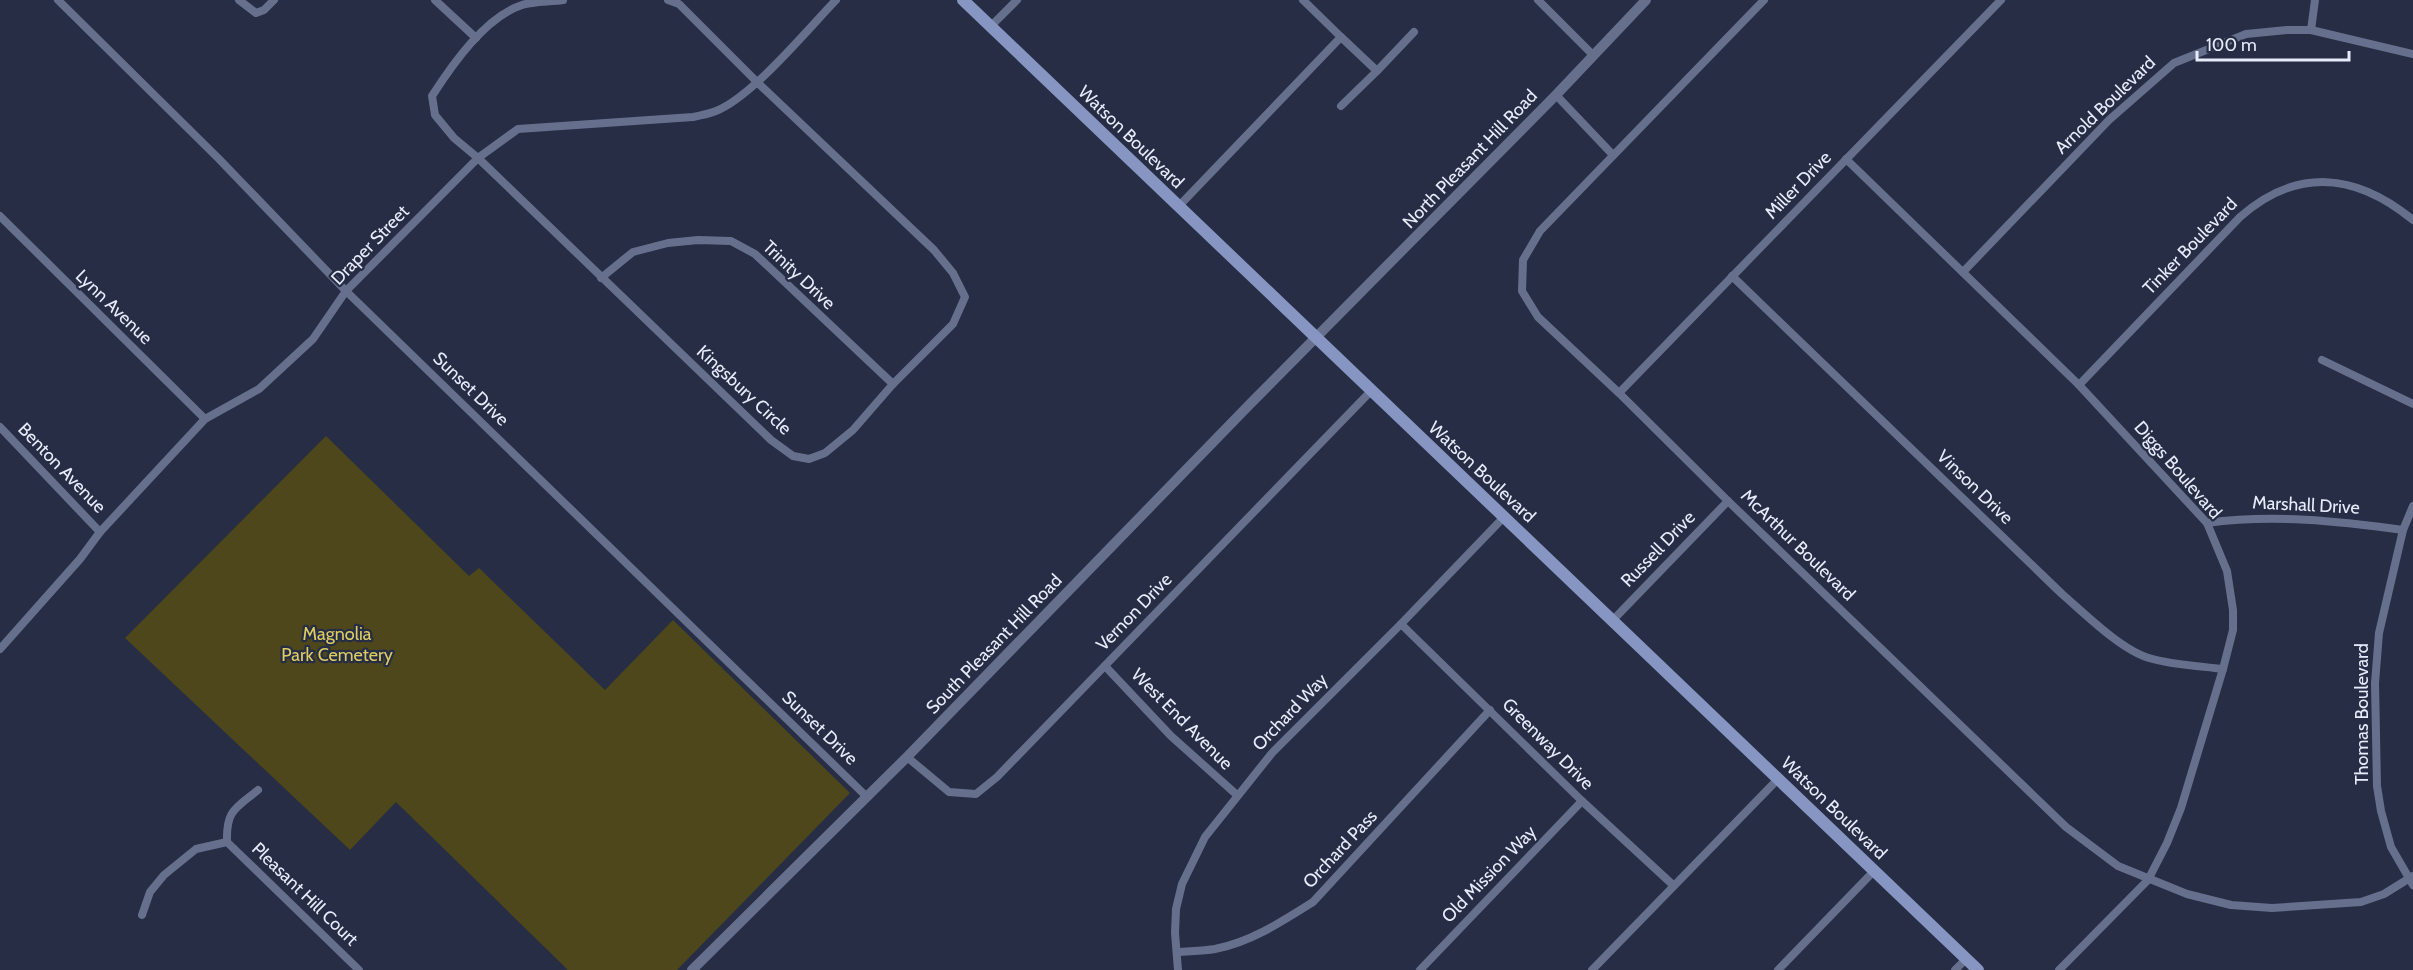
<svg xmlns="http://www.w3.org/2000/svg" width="2413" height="970" viewBox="0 0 2413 970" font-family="Cabin,sans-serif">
<rect width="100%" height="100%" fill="#262d44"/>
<!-- green -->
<path fill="#4d471b" d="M326 436 469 576 479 568 605 690 673 620 850 793 677 970H568L396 802 350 850 125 638Z"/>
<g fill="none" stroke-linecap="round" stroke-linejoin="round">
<!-- minor -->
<g stroke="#66708c" stroke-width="8">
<path d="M58 0 219 159 346 291 867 797"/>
<path d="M239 0 256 13 264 10 274 0"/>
<path d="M435 0 476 38"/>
<path d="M563 0C550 2 534 1 522 5 485 17 452 65 432 96L435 115 454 138 478 158 771 440 793 456 809 459 825 453 853 430 893 384 953 324 965 297 953 273 934 250 757 82 679 4 668 0"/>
<path d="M1538 0 1593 55"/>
<path d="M1764 0 1540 231 1523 260 1522 291 1538 317 1619 393 1728 501 2066 827 2118 866 2187 894 2231 905 2272 908 2361 902 2384 894 2413 876"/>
<path d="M990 27 1017 0"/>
<path d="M2311 30 2315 0"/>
<path d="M1341 37 1377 71 1414 32"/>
<path d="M1556 95 1613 155"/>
<path d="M1341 106 1377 71"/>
<path d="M1846 159 2079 385 2207 523 2227 571 2233 610V630L2223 669 2181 808 2167 843 2148 880 2059 970"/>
<path d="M1178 207 1341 37 1303 0"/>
<path d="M0 216 205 419"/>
<path d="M1963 272 2109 120 2174 63 2246 34 2287 30H2311L2413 54"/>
<path d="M1732 276 2062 594C2084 613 2121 650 2149 658 2172 665 2199 666 2223 669"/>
<path d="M601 278 633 252 668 243 698 240 731 241 755 254 893 384"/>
<path d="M2322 360 2413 404"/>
<path d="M2079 385 2240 217C2297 167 2356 173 2413 220"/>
<path d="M1619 393 2001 0"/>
<path d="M0 427 100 532"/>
<path d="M2413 506 2403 530 2379 633 2375 683 2377 786 2381 811 2391 847 2413 885"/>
<path d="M2207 523C2273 514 2338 521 2403 530"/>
<path d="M1612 621 1728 501"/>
<path d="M1401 624 1582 801 1673 885"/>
<path d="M0 649 80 559 100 532 205 419 259 389 313 339 346 291 478 158 518 129 693 117C701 115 709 114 716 111 752 97 808 29 836 0"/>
<path d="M1105 666 1171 736 1237 795"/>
<path d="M907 757 949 792 976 794 997 777 1371 391"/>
<path d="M227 842C226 810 235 809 258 790"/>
<path d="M142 915 150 892 164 875 196 849 227 842 359 970"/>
<path d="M1178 952C1190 951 1203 951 1215 949 1251 942 1283 921 1313 902L1490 710"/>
<path d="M1178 970 1175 933 1176 909 1182 884 1205 837 1272 753 1401 624 1504 517"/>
<path d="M1420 970 1582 801"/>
<path d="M1592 970 1778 779"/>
<path d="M1778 970 1874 871"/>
<path d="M1955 970 1966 959"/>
</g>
<!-- tertiary -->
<path stroke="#66708c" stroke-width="10" d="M692 970 907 757 1251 403 1556 95 1646 0"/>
<!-- secondary -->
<path stroke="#8695c1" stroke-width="12" d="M963 0 1978 970"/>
</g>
<g text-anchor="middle" stroke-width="4.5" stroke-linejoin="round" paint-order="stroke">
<!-- street labels -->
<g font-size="18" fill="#e6ecfb" stroke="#262d44">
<text transform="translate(2105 105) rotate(-44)" y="6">Arnold Boulevard</text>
<text transform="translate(1131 137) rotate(44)" y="6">Watson Boulevard</text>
<text transform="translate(1470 159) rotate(-46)" y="6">North Pleasant Hill Road</text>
<text transform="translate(1798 185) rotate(-46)" y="6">Miller Drive</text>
<text transform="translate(370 245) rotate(-46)" y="6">Draper Street</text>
<text transform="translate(2190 246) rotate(-46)" y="6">Tinker Boulevard</text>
<text transform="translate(799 275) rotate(43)" y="6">Trinity Drive</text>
<text transform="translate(114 307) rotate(44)" y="6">Lynn Avenue</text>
<text transform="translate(471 389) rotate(44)" y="6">Sunset Drive</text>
<text transform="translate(744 390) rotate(43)" y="6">Kingsbury Circle</text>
<text transform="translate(62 468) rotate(46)" y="6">Benton Avenue</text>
<text transform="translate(2178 470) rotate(49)" y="6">Diggs Boulevard</text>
<text transform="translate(1482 472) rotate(43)" y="6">Watson Boulevard</text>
<text transform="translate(1975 487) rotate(44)" y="6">Vinson Drive</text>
<text transform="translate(2306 505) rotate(3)" y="6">Marshall Drive</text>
<text transform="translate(1798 545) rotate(44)" y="6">McArthur Boulevard</text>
<text transform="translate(1658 549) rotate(-46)" y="6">Russell Drive</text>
<text transform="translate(1134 612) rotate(-46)" y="6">Vernon Drive</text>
<text transform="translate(994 644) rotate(-46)" y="6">South Pleasant Hill Road</text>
<text transform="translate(1290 712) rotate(-46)" y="6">Orchard Way</text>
<text transform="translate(2362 714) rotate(-90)" y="6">Thomas Boulevard</text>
<text transform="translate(1182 719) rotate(45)" y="6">West End Avenue</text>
<text transform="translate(820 728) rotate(44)" y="6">Sunset Drive</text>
<text transform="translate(1548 744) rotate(45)" y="6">Greenway Drive</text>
<text transform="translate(1834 808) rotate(44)" y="6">Watson Boulevard</text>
<text transform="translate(1340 849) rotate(-47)" y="6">Orchard Pass</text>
<text transform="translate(1489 874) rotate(-46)" y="6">Old Mission Way</text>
<text transform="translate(305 894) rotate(44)" y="6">Pleasant Hill Court</text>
</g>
<!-- park labels -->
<g font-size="18" fill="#ddcd60" stroke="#262d44">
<text x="337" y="640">Magnolia<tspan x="337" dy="21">Park Cemetery</tspan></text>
</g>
</g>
<!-- scale -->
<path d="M2197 51v9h152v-9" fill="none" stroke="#e6ecfb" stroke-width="3"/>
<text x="2206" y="51" font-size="18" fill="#e6ecfb" stroke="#262d44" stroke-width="4.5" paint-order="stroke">100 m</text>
</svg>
